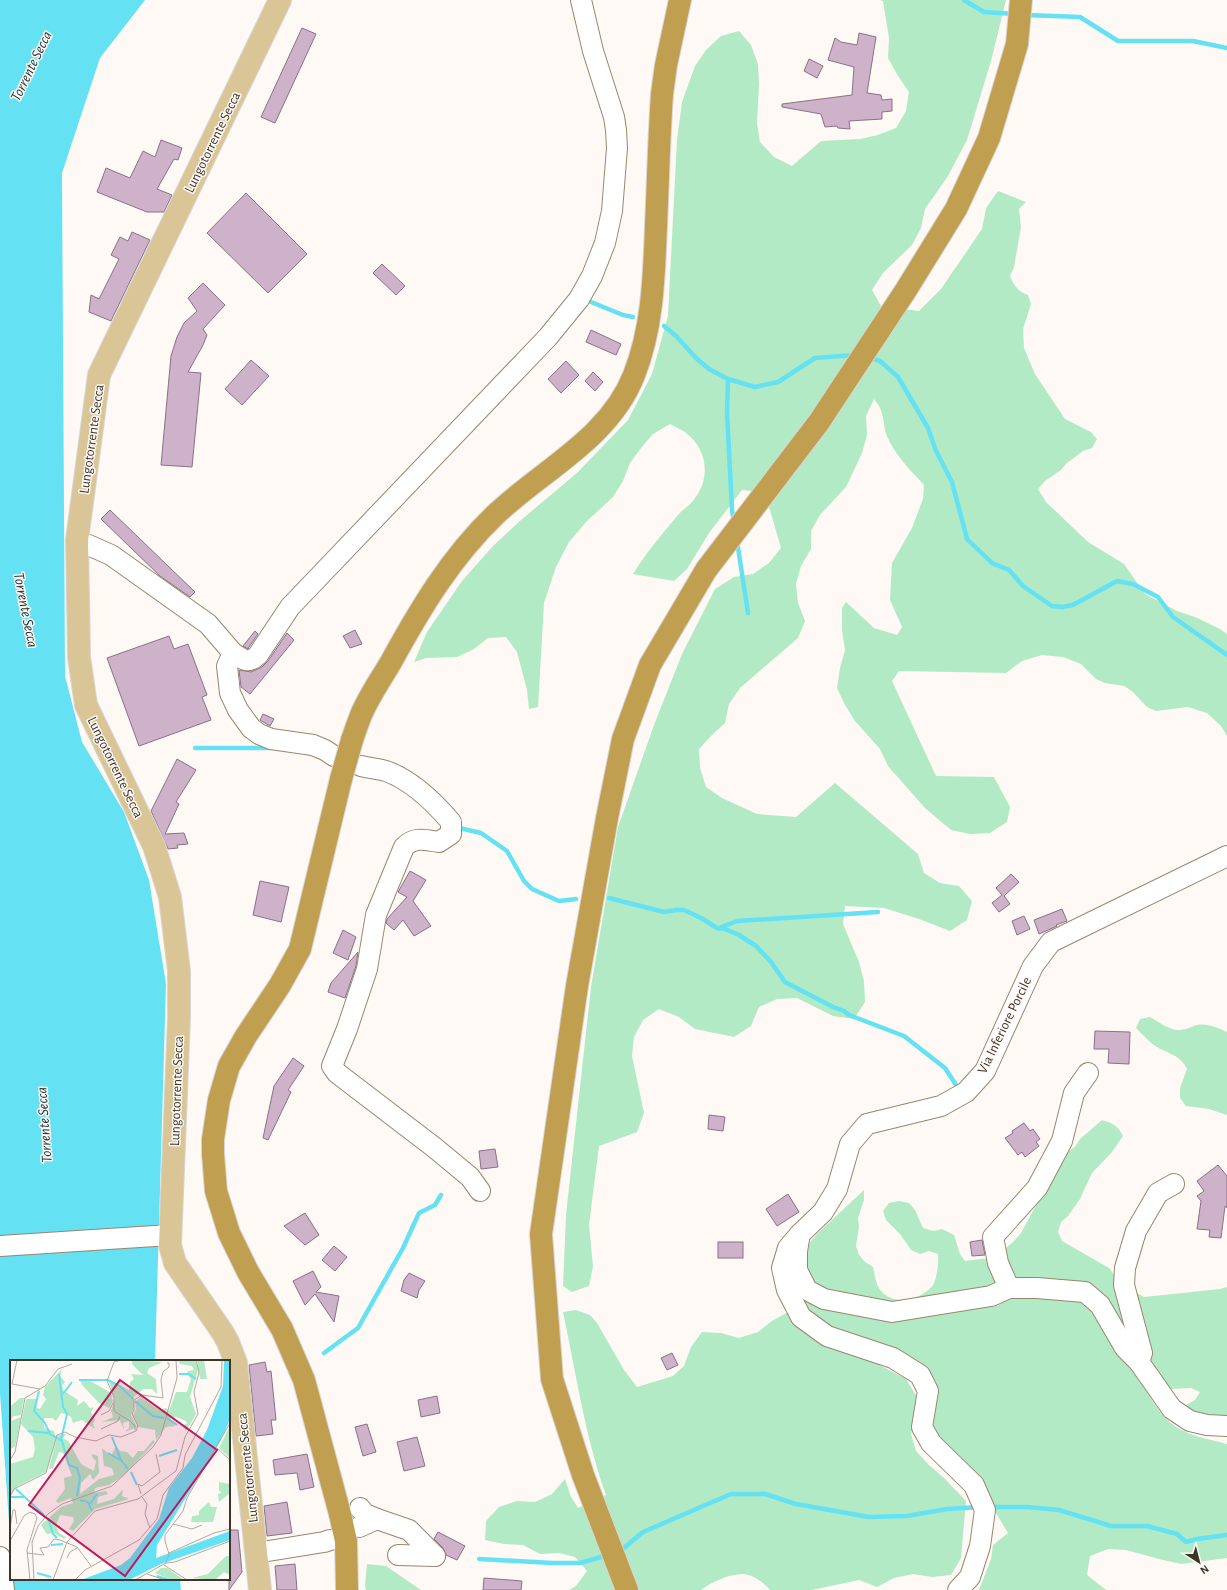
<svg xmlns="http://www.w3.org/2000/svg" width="1227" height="1590" viewBox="0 0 1227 1590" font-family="'Alegreya Sans',sans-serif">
<rect width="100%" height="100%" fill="#fef9f4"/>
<!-- green -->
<g fill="#b1eac4">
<path d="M880 0H1006L991 61 967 140 948 176 925 209 921 228 912 245 883 273 872 290 881 306 919 311 941 289 982 229 986 208 998 191 1026 202 1019 209 1021 227 1014 267 1010 276C1014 286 1018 291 1028 295L1031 304 1023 329 1024 348 1035 374 1065 419 1091 432 1097 439 1092 448 1083 451 1067 463 1061 470 1045 481 1038 489 1046 502 1088 542 1124 564 1145 594 1177 611 1195 617 1220 629 1227 634V736L1221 726 1207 713 1188 707 1156 711 1147 707 1132 691 1124 686 1105 683 1096 679 1081 664 1063 657 1042 655 1022 661 1006 673 899 671 892 681 936 776 994 777 1010 807 1007 822 990 833 970 834 951 830 925 808 888 766 880 749 855 721 845 705 837 688 840 668 845 650 842 631V608L846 602 874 628 897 635 902 627 890 600 892 563 912 528 923 499 924 485C910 470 895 455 887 436 882 422 885 411 874 399L866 416 867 435 862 453 846 487 820 515 811 531V549L801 566 796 584 798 603 805 621 798 638 740 688 729 704 725 723 711 736 699 749 700 768 706 787 722 798 757 814 796 817 835 783 918 854 924 873 940 883 959 886 972 901 967 920 950 931 919 919 884 908 845 906 843 924 859 962 864 981 865 1002 854 1019 833 1016 797 998 777 999 759 1007 751 1026 734 1037 695 1029 679 1017 659 1009 643 1020 634 1037 632 1056 644 1113 637 1132 599 1146 589 1225 593 1266 589 1286 572 1292 563 1286 566 1215 591 987 618 827 654 725 682 654 715 589 734 577 753 574 769 563 781 548 770 510 762 492 742 490 709 533 687 569 674 581 633 574C646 553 662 534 678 515 683 509 691 505 695 498 711 477 707 449 686 433 681 429 675 427 670 424L653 434 641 448 630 463 623 481 613 497 586 522 569 542 556 567 544 603 538 707 529 709 527 690 517 652 506 637 488 638 474 649 457 657 426 658 414 662 427 632 462 581 493 546 521 520 577 473 628 420 652 374 668 316 677 140 682 102 695 66 706 50 721 36 739 31 751 45 758 64 759 84 757 123 760 142 774 157 792 166 821 141 860 139 878 135 896 128 906 111 909 92 898 76 888 58 889 38 883 1Z"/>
<path d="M1150 1017C1159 1022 1169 1030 1179 1030 1186 1030 1190 1027 1197 1025 1207 1023 1218 1028 1227 1032V1115L1209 1109 1186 1106 1180 1098V1088L1187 1069C1180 1055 1171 1055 1157 1047 1149 1042 1143 1035 1136 1028L1140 1019Z"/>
<path d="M1102 1120C1113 1123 1118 1126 1123 1136L1112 1152 1092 1173 1080 1199 1068 1216 1061 1222 1058 1232 1062 1241 1109 1268 1115 1276 1133 1338 1129 1361C1140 1379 1156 1412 1172 1424 1187 1436 1210 1439 1227 1444V1558L1181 1564 1163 1560 1126 1550 1108 1549 1090 1556 1087 1575 1106 1590H979L991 1559 993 1545 1008 1533 996 1513 928 1425 933 1393 833 1332 798 1304 804 1249 818 1233 864 1190V1200L858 1218 859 1227 856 1246 859 1255 865 1262 873 1267C875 1276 876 1287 883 1293 896 1306 923 1299 933 1285 937 1278 939 1262 938 1254L929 1251 920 1254 911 1250 900 1234 886 1220 883 1211 889 1203 899 1201 909 1203 915 1210 923 1228 933 1231 942 1229 954 1235 960 1254 965 1261 989 1258 999 1254 1014 1241 1021 1233 1047 1185 1067 1152 1075 1147 1080 1139Z"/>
<path d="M1227 1287V1421L1179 1409 1195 1400 1200 1392 1191 1388 1171 1389 1152 1370 1133 1291 1144 1297 1220 1289Z"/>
<path d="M576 1310 590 1315 597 1323 624 1370 637 1387 673 1376 684 1366 691 1347 702 1332 721 1333 739 1338 758 1332 772 1321 788 1312 868 1359 906 1379 917 1397 916 1415 911 1434 916 1451 929 1465 944 1478 966 1501 961 1558 951 1575 932 1577 913 1574 894 1578 877 1587 859 1580 812 1590H770C764 1583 754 1575 744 1574 731 1573 711 1582 701 1590H569L576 1586 587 1571 575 1557 559 1553 540 1554 523 1545 504 1544 485 1540 486 1521 499 1507 517 1501 535 1502 552 1494 565 1479 571 1497 578 1508 606 1495C585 1436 576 1373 563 1312Z"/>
<path d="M367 1564 386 1566 421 1590H366L365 1585Z"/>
</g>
<!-- water -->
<path fill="#64e1f3" d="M0 0H145L100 58 62 173 65 676 82 742 124 812 149 880 166 984 155 1361H11V1579H180L181 1590H11L10 1536 0 1393Z"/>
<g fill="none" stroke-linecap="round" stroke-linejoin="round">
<!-- stream -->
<g stroke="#64e1f3" stroke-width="4.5">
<path d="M964 0 984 12 1015 14"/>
<path d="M1026 15 1080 17 1118 41H1193L1227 48"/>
<path d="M591 302 623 315 633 317"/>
<path d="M664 326 676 336 696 358 709 369 728 379 755 387 778 382 815 358 855 355"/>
<path d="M868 357 880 361 898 377 928 428 936 451 952 482 967 539 992 563 1009 570 1023 586 1052 606 1062 607 1073 605 1117 581 1133 584 1158 597 1173 617 1227 655"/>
<path d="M728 379 727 412 732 510 734 522"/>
<path d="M737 541 748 613"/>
<path d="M195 748H270"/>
<path d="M455 827 481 833 507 851 524 881 532 889 559 901 576 899"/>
<path d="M609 898 664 912 676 910H684L701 918 717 928 725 929 739 935 756 946 771 962 785 982 833 1007 844 1011 849 1015 904 1036 945 1068 960 1091"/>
<path d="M719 928 737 921 878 912"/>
<path d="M324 1353 358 1328 403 1248 419 1213 435 1205 441 1195"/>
<path d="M988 1507H1028L1059 1510 1111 1526H1147L1177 1534 1186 1542 1197 1539 1227 1535"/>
<path d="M619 1552 643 1532 731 1494H765L796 1504 869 1517 907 1516 947 1509 979 1507"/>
<path d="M479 1559 552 1563H580L608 1555"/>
</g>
</g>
<!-- building -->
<g fill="#cdb2c9" stroke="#8a7186">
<path d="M302 28 316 34 275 123 261 117Z"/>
<path d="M859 33 876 37 867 93 881 95 882 100 892 99V111L882 112V119L849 121 850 129 838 128 837 126 825 127 821 114 782 107V104L852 95 854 67 828 60 835 38 841 42 857 45Z"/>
<path d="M809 59 823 66 817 78 804 71Z"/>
<path d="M161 140 182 148 178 160 174 159 157 189 172 195 164 212H147L97 192 106 168 130 178 143 151 155 157Z"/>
<path d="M246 193 307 254 268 293 207 233Z"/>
<path d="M132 232 150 240 111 321 89 312 91 295 99 299 119 259 111 255 120 237 128 241Z"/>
<path d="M382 264 405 286 396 295 373 273Z"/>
<path d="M203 283 225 305 203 329 207 335 203 345 188 372 201 373 192 467 161 465 171 356 177 337 184 323 197 311 188 298Z"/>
<path d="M591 330 621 344 616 355 586 342Z"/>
<path d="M251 360 269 376 242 405 225 389Z"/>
<path d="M566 361 579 375 561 393 548 379Z"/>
<path d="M593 372 603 382 595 391 585 381Z"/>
<path d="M110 510 195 592 190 597 160 576 101 519Z"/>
<path d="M355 630 362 644 350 648 343 636Z"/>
<path d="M255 631 258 634 249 647 248 649 243 646Z"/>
<path d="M287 633 294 640 250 694 241 687 239 670 251 672 262 667 268 661Z"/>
<path d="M169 636 174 649 188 644 207 695 202 697 211 720 139 746 107 658Z"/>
<path d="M263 714 274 719 270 726 260 720Z"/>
<path d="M177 759 196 770 176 802 179 804 165 834 184 833 188 844 177 845 178 848 168 849 151 811Z"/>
<path d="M410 871 426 880 413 901 431 926 414 936 403 920 394 930 386 923 387 919 407 897 398 892Z"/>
<path d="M1011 874 1019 882 1004 896 1010 904 999 912 992 903 1002 895 996 888Z"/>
<path d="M260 881 289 887 281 922 253 915Z"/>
<path d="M1062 909 1067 921 1056 925 1057 926 1039 934 1034 920Z"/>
<path d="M1024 916 1030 929 1017 935 1012 921Z"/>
<path d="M343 930 356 937 348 960 333 953Z"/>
<path d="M358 952 356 966 345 998 328 992 331 983Z"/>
<path d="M1095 1031 1130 1032 1129 1064 1108 1063 1109 1049H1094Z"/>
<path d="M293 1058 304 1066 288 1090 291 1092 268 1140 263 1138 274 1086Z"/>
<path d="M709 1115 725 1117 723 1131 708 1129Z"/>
<path d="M1024 1123 1030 1131 1033 1129 1040 1139 1036 1142 1039 1146 1025 1157 1022 1152 1018 1155 1005 1138 1013 1133 1012 1131Z"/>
<path d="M495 1149 498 1167 481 1169 479 1151Z"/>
<path d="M1218 1165 1227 1176V1208L1225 1206 1221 1238 1209 1237 1210 1230 1197 1229 1201 1201 1197 1196 1204 1191 1197 1181Z"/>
<path d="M788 1194 799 1212 777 1226 766 1209Z"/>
<path d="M305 1213 319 1235 305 1245 284 1226Z"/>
<path d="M982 1240 985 1255 972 1256 970 1242Z"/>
<rect x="718" y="1242" width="25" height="16"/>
<path d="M334 1246 347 1257 335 1271 322 1260Z"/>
<path d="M313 1271 321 1287 316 1292 339 1296 334 1322 315 1294 305 1305 293 1281Z"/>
<path d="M409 1273 425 1281 419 1290 417 1298 401 1291 404 1280Z"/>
<path d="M672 1353 678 1365 667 1370 661 1358Z"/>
<path d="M265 1362 267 1372 271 1371 276 1420H271L273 1434 256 1436 249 1365Z"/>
<path d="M437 1396 440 1413 421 1417 418 1400Z"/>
<path d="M367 1424 376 1452 363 1456 355 1427Z"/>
<path d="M417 1437 425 1466 404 1471 397 1442Z"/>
<path d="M307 1454 314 1487 300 1490 297 1473 275 1475 273 1460Z"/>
<path d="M287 1502 292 1533 267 1536 264 1506Z"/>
<path d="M229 1530H238L242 1572 229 1590Z"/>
<path d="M438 1532 465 1546 457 1560 446 1555 443 1548 434 1539Z"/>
<path d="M295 1564 297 1590H277L275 1566Z"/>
<path d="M484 1578 522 1581 521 1590H483Z"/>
</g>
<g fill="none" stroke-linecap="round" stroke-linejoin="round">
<defs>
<g id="minor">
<path d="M77 540 111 555 208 624 233 653 227 666 230 693 238 710 251 728 259 734 271 739 313 745 325 750 334 756"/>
<path d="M233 653C243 659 248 665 258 655L290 607 548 337 579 299 592 276 605 243 612 211 617 148 616 130 614 117 593 51 581 0"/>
<path d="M361 766C369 768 379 769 386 771 411 780 434 802 451 822V834L439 842C425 840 415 836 404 847L376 915 367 969 347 1029 332 1066 337 1073 435 1148 470 1177 480 1191"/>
<path d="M799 1239 797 1251V1270L807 1290 824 1299 892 1312 991 1296 1009 1288H1037L1085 1292 1100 1305 1125 1348 1139 1362 1172 1409 1190 1421 1207 1425 1227 1426"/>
<path d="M0 1246 170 1235"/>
<path d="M1009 1288 998 1263 993 1237 1037 1188 1062 1141 1074 1093 1088 1073"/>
<path d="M1139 1362 1142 1353 1124 1285 1125 1268 1136 1231 1158 1193 1174 1184"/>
<path d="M360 1508 365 1514 377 1519"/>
<path d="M359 1527 377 1519 409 1530 435 1556"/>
<path d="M256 1553 324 1542 330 1540"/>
<path d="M398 1555 435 1556"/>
<path d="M0 1557 4 1590"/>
<path d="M958 1590 970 1577 980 1546 985 1510 974 1485 931 1443 922 1427 928 1391 920 1375 893 1358 827 1336 801 1317 787 1290 782 1268 788 1248 799 1235 823 1212 837 1189 850 1144 867 1124 941 1106 966 1092 985 1071 1033 966 1051 942 1227 856"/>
</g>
<path id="major" d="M260 1590 236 1363 228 1342 223 1333 175 1263 170 1245 179 1017V971L170 897 154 846 86 705 79 657 77 540 99 375 280 0"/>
<g id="highway">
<path d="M352 740C355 731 358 723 361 715 369 696 381 679 391 662 420 609 451 557 495 515 542 470 609 439 634 375 653 327 654 276 656 226 658 182 659 138 662 94L666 65 680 0"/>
<path d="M341 779 300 949 280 985 246 1036 229 1066 219 1100 213 1139V1154L216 1191 229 1233 248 1272 282 1329 304 1380 340 1514 346 1541 347 1590"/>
<path d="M627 1590 583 1475 552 1379 541 1234 577 986 607 818 623 739 650 665 706 570 819 422 906 290 956 209 989 138 1017 44 1021 0"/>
</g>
</defs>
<!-- minor casing -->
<use href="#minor" stroke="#99866d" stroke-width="22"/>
<!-- major casing -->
<use href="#major" stroke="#d8d6d4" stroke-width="24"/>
<!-- highway casing -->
<use href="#highway" stroke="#d8d6d4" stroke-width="24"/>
<!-- minor -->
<use href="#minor" stroke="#fff" stroke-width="20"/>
<!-- major -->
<use href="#major" stroke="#dac597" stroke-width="22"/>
<!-- highway -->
<use href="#highway" stroke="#c19f51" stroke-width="22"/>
<defs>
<path id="highway-bridge" d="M341 779 352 740"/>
</defs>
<!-- highway-bridge casing -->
<use href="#highway-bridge" stroke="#d8d6d4" stroke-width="24" stroke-linecap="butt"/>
<!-- highway-bridge -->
<use href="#highway-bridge" stroke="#c19f51" stroke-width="22"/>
</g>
<g text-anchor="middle" stroke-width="3" stroke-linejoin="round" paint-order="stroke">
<!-- street labels -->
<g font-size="14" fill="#3d342a" stroke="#fef9f4">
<text transform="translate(212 142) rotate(-64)" y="5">Lungotorrente Secca</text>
<text transform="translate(91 439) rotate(-82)" y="5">Lungotorrente Secca</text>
<text transform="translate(116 767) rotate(64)" y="5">Lungotorrente Secca</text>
<text transform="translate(1004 1025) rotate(-64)" y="5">Via Inferiore Porcile</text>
<text transform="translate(176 1091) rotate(-88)" y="5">Lungotorrente Secca</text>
<text transform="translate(247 1468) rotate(-96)" y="5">Lungotorrente Secca</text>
</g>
<!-- water labels -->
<g font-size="15" font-style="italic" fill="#203639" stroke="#fef9f4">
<text transform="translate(31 66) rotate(-64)" y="5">Torrente Secca</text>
<text transform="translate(26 610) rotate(79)" y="5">Torrente Secca</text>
<text transform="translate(44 1125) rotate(-94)" y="5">Torrente Secca</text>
</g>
</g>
<!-- overview -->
<g transform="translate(10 1360)">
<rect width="220" height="220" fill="#fef9f4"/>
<path d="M122 0 153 2 139 8 137 13 146 19 147 34 142 29H133L124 37V48L121 55 127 67 115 72 119 68V61L113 63 114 70 110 60 92 62 103 57 101 51 105 39 98 19 119 30 120 22 124 19 121 14 133 15 122 4ZM168 0H185L188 9 180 37 186 54 176 71 172 65 177 64 176 61 166 57 159 58 165 66 156 67 146 80 145 70 128 67 123 55 126 49 125 42 131 37 149 50 156 48 159 51 166 32H177L181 19 177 14 178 11 184 10 182 6 170 4ZM187 0H194L197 19H190ZM52 9 50 16 55 22 52 26 54 31 68 40 67 46 74 41 80 48 84 47 81 52 85 60 83 64 85 69 72 60 63 63 61 57 56 54 51 53 46 61 42 58H34V68L44 71 46 79 36 112 8 126 0 135V104L23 97 25 89 23 77 11 64 16 39H26L27 48 30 49 36 39 33 35 35 27ZM70 20 80 21 98 31 103 37H101L103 41 99 48 89 43 72 25ZM10 38H14L11 55 0 57V47ZM3 56 1 61 11 57 5 87 0 89V58ZM220 66V98L209 88ZM52 74H56L53 78 59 82 71 104 84 111 86 101 82 97V94L88 96 89 113 83 120 80 114 71 123 70 134 89 119 104 115 102 108 94 106 92 88 101 96 106 86 110 91 117 92 123 98 128 91H134L143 80 145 82 114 115 99 125 85 128 84 133 96 131 98 134 88 137 87 144 104 139 113 129 112 136 119 139 85 149 63 171 59 169 64 161 63 157 50 155 46 165 49 173 56 177 54 179 44 173 37 174 31 165 51 147 63 143 61 138 48 143 46 141 55 129 54 118 62 116 53 93 49 92 43 108 39 109 47 76ZM209 122 220 124V133L209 142 208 134 212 132 209 131ZM199 142 201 147H207L203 162H181L182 156 189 155V151ZM216 196H220V215L214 212 205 220 182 218 198 214ZM151 208H157L174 220H162L145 213Z" fill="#b1eac4"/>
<path d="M214 0H220V59L211 80 147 185 146 198 220 171V180L151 204 119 220H71L111 205 120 198 149 159 159 128 182 98 197 70 213 26Z" fill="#64e1f3"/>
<path fill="none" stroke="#64e1f3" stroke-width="2" d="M49 14 53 47 57 54 51 80M169 14H179L186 19M69 20H98L110 26 123 39M29 31 24 51 35 63 40 74 52 81 59 105 67 108 70 118 67 136M53 34 62 22M125 41 143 56 154 58M157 58 167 65M18 71 38 73M102 77 111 100 118 109M98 93 112 101M149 96 167 90M121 112 127 125M6 129 34 155M1 137H15M70 140 78 142 82 151M80 144 87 134M38 158 43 174 47 178M41 185 53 184M27 213 41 217M147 216 160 220"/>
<path fill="none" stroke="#b1aaa3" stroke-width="1" d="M7 0 2 24 30 29M111 0 104 2 97 21 104 37V51L120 61 125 66V70M91 55 99 51 103 43M91 69 108 61 110 56M207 88 220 100M0 100 5 92 15 38 35 26 48 9 62 4M131 134 128 124 132 126 150 112 146 94M0 137 4 129 36 113 47 75 55 72 65 77 86 81 99 75 111 77 126 71 128 66 122 54 124 50V40L132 35 153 38 151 20 153 12 159 7V3H157M132 137 137 144 135 154 140 168M3 150H5L7 164M163 164 182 169 192 165M0 168 3 150M0 181 14 156 20 152 25 154 27 158 17 190 20 220M17 193 34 195 30 188 38 187 44 179 50 180 67 187 81 206M159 193 204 173 220 169M57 198 60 192 67 188M156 203 159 194 155 181V175L173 151 177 138 220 63M154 205 177 220M137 214 155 220M24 220 22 182 28 166 38 154 52 144 102 126 143 87 151 75 167 18 166 0M43 220 57 182 85 151 128 139 166 111 175 77 188 54 184 32 189 12 186 0M65 220 75 210 129 180 147 159 153 135 173 108 175 95 211 27 212 0M125 220 156 203 165 202 220 181"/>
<path fill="#c2185b" fill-opacity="0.15" stroke="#c2185b" stroke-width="2" d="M110 20 207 90 115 216 19 145Z"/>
<rect width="220" height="220" fill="none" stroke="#3d342a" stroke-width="2"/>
</g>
<!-- north arrow -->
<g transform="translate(1199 1562) rotate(144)" stroke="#fef9f4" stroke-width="3" paint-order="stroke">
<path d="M0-3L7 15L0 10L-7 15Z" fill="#3d342a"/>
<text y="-6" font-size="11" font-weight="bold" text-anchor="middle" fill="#3d342a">N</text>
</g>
</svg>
